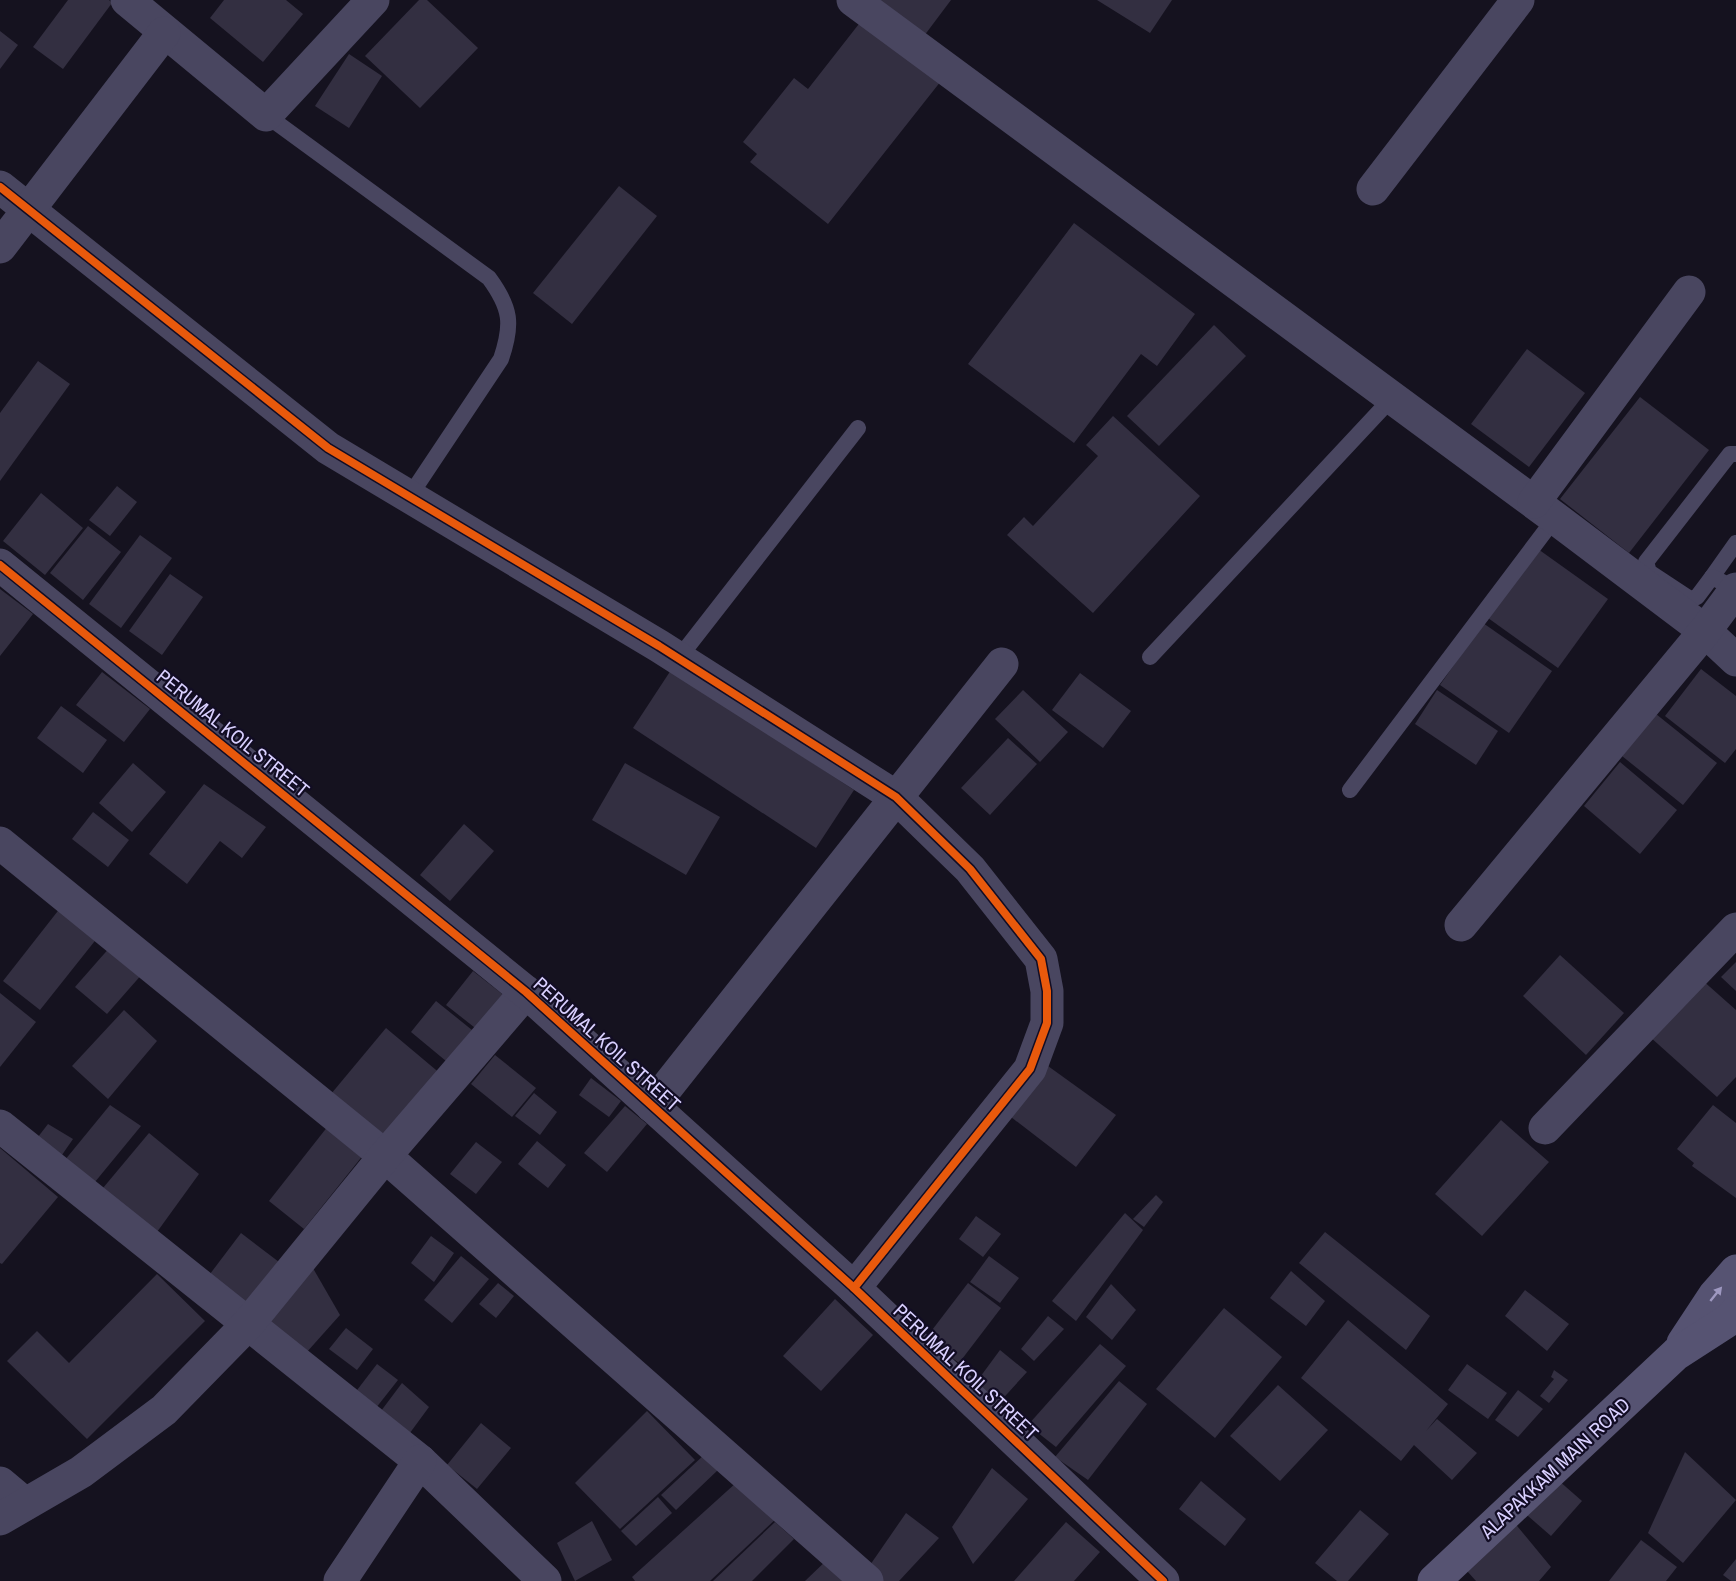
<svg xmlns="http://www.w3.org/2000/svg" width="1736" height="1581" viewBox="0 0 1736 1581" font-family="'Archivo Narrow',sans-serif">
<rect width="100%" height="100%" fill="#15121f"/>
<!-- building -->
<g fill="#332f41">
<path d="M68 0H109L112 3 63 69 33 47Z"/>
<path d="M224 0H286L303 14 263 62 210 18Z"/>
<path d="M419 0H427L478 48 420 108 365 56Z"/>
<path d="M877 0H951L924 36Z"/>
<path d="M1097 0H1172L1150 33Z"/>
<path d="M862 20 941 81 828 224 750 162 757 154 743 142 794 78 808 89Z"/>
<path d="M0 31 18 45 0 69Z"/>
<path d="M349 54 382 76 349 128 315 106Z"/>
<path d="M619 186 657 216 572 324 533 293Z"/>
<path d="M1074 223 1195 314 1157 366 1141 354 1074 443 968 364Z"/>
<path d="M1214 325 1246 356 1159 446 1127 416Z"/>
<path d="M1527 349 1585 393 1529 467 1471 424Z"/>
<path d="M38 361 70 384 0 481V413Z"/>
<path d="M1640 397 1709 450 1629 553 1560 499Z"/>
<path d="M1113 416 1200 496 1093 613 1007 535 1024 517 1033 526 1098 456 1086 445Z"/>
<path d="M117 486 137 502 110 536 89 520Z"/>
<path d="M41 493 83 528 45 575 3 541Z"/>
<path d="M88 526 121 552 83 600 50 573Z"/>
<path d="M140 535 172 558 121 628 89 604Z"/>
<path d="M1538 549 1608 599 1558 668 1488 618Z"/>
<path d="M170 574 203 597 162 655 129 631Z"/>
<path d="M0 589 33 614 0 656Z"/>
<path d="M1483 623 1552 671 1509 733 1440 685Z"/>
<path d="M1701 669 1736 696V749L1725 763 1665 716Z"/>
<path d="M671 670 854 790 816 848 633 728Z"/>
<path d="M102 672 150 709 124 742 76 705Z"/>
<path d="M1080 673 1131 711 1103 748 1052 710Z"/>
<path d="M1023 690 1068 732 1040 762 995 719Z"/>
<path d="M1437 690 1498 731 1476 765 1415 724Z"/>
<path d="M61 706 107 740 83 773 37 738Z"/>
<path d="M1656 714 1717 763 1683 805 1622 756Z"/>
<path d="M1008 738 1037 764 990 815 961 788Z"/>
<path d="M1620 762 1677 810 1640 854 1584 806Z"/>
<path d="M133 763 166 792 132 832 99 803Z"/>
<path d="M625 763 720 817 686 875 592 820Z"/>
<path d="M204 784 266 827 242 858 220 841 187 884 149 854Z"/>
<path d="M93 812 129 840 108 867 72 839Z"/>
<path d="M464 824 494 851 450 901 420 875Z"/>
<path d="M61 907 98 937 40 1010 3 981Z"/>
<path d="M111 946 143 973 107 1014 75 987Z"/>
<path d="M1560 955 1624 1013 1586 1055 1523 996Z"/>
<path d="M1736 962V991L1721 977Z"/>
<path d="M473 971 506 997 479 1031 446 1005Z"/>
<path d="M1701 979 1736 1010V1077L1717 1097 1649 1036Z"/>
<path d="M0 993 36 1022 0 1067Z"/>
<path d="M436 1001 472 1030 446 1061 411 1032Z"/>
<path d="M124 1010 157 1041 108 1099 72 1066Z"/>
<path d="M386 1028 442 1075 388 1141 331 1094Z"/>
<path d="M495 1055 536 1088 512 1117 471 1084Z"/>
<path d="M1048 1066 1116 1115 1076 1167 1011 1117Z"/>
<path d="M591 1078 621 1101 609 1117 579 1095Z"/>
<path d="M534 1093 557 1112 540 1135 515 1116Z"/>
<path d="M110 1105 141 1126 90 1188 60 1166Z"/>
<path d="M1713 1105 1736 1123V1198L1692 1166 1694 1163 1677 1149Z"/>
<path d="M625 1106 647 1124 607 1172 584 1153Z"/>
<path d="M1501 1120 1549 1162 1482 1236 1435 1194Z"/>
<path d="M332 1121 368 1149 304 1229 269 1201Z"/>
<path d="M48 1124 73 1139 55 1165 31 1146Z"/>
<path d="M149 1133 199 1174 157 1232 103 1188Z"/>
<path d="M537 1141 566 1165 548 1188 518 1164Z"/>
<path d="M476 1142 502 1162 476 1194 450 1174Z"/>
<path d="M0 1148 58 1197 2 1264 0 1263Z"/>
<path d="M1156 1195 1163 1202 1144 1227 1133 1219Z"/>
<path d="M1125 1213 1143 1230 1076 1321 1052 1301Z"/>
<path d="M976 1216 1001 1234 983 1257 959 1239Z"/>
<path d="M1325 1232 1430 1316 1406 1350 1299 1263Z"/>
<path d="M241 1233 279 1262 247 1303 210 1274Z"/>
<path d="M431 1236 454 1253 434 1282 411 1263Z"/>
<path d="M461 1256 489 1279 452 1323 424 1300Z"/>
<path d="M989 1256 1019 1278 1000 1303 970 1282Z"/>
<path d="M310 1263 340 1315 306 1353 266 1321Z"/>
<path d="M1291 1271 1325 1301 1306 1326 1270 1298Z"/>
<path d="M157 1274 205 1321 87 1439 7 1361 37 1331 69 1363Z"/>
<path d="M498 1283 514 1296 496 1318 479 1304Z"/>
<path d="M968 1283 1001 1308 959 1363 926 1338Z"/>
<path d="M1111 1284 1136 1310 1112 1340 1086 1317Z"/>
<path d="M1525 1290 1569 1324 1547 1351 1505 1316Z"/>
<path d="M835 1299 873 1335 821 1391 783 1356Z"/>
<path d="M1224 1308 1282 1357 1215 1438 1156 1389Z"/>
<path d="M1048 1316 1064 1329 1034 1361 1021 1349Z"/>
<path d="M1348 1320 1448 1404 1426 1431 1437 1419 1477 1453 1452 1480 1414 1445 1401 1461 1301 1378Z"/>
<path d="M346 1328 373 1349 357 1370 329 1349Z"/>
<path d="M1100 1344 1126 1366 1056 1447 1028 1425Z"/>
<path d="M1000 1350 1027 1372 997 1405 972 1388Z"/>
<path d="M377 1364 398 1380 372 1413 351 1398Z"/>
<path d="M1467 1364 1507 1393 1488 1419 1448 1390Z"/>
<path d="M1554 1370 1568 1380 1549 1403 1540 1396 1554 1379 1551 1377Z"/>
<path d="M1119 1381 1147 1404 1088 1480 1055 1457Z"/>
<path d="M402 1383 429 1407 404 1441 375 1419Z"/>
<path d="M1278 1385 1328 1430 1280 1481 1230 1436Z"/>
<path d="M1518 1390 1543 1409 1518 1437 1495 1420Z"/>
<path d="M647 1411 695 1460 620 1529 575 1483Z"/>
<path d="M481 1423 511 1448 477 1489 447 1465Z"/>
<path d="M1685 1452 1736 1500 1683 1563 1648 1533Z"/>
<path d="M705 1454 719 1469 676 1510 661 1495Z"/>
<path d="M992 1468 1028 1499 973 1564 952 1527Z"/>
<path d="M1550 1473 1582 1501 1551 1536 1520 1509Z"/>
<path d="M1201 1481 1246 1519 1225 1546 1179 1509Z"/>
<path d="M737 1482 779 1516 710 1581H635L632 1577Z"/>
<path d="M658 1497 672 1513 636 1546 621 1531Z"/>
<path d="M1360 1510 1389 1534 1348 1581H1337L1315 1563Z"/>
<path d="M906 1513 939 1538 899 1581H881L868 1568Z"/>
<path d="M592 1521 612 1560 575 1581 557 1543Z"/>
<path d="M1513 1521 1551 1567 1539 1581H1476L1467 1571Z"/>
<path d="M775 1522 794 1539 752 1581H713Z"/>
<path d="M1066 1522 1100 1552 1074 1581H1014Z"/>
<path d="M1641 1540 1677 1567 1666 1581H1609Z"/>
<path d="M830 1557 854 1581H805Z"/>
<path d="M1736 1559V1581H1731L1723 1575Z"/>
</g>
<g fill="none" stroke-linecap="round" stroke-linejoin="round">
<!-- service -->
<g stroke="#494660" stroke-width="16">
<path d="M266 115 489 278C511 308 513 324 501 359L409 497"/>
<path d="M1712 577 1736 543"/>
<path d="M1736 589 1712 577 1697 597 1690 599 1649 572 1646 562 1730 454H1736"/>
<path d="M1150 657 1392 398"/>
<path d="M678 659 858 428"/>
<path d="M1350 790 1555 518"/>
</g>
<!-- minor -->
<g stroke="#494660" stroke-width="33">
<path d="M127 0 266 115 373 0"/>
<path d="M853 0 1555 518 1705 631 1736 660"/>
<path d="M0 187 328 448 659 646 896 797 970 869 1041 959 1047 991V1023L1030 1069 854 1288"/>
<path d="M1373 189 1518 0"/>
<path d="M0 247 164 33"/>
<path d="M1534 502 1689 292"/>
<path d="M0 843 385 1156 867 1581"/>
<path d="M1461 925 1705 631 1736 589"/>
<path d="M652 1106 1002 664"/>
<path d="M0 1126 420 1461 545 1581"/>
<path d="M1545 1128 1736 929"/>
<path d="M0 1483 25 1504"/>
<path d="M0 1519 81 1472 164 1410 248 1324 385 1156 526 992"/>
<path d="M340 1581 420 1461"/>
</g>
<!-- tertiary -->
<path stroke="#494660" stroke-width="33" d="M0 565 526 992 854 1288 1163 1581"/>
<!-- secondary -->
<g stroke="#565372" stroke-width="33">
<path d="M1683 1343 1714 1296 1736 1271"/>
<path d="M1434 1581 1676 1354 1729 1320 1736 1312"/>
</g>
<defs>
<g id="cycleway">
<path d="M0 187 328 448 659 646 896 797 970 869 1041 959 1047 991V1023L1030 1069 854 1288"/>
<path d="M0 565 526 992 854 1288 1163 1581"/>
</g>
</defs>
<!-- cycleway casing -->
<use href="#cycleway" stroke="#120d24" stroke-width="11"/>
<!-- cycleway -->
<use href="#cycleway" stroke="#e8590c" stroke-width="8"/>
</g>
<!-- one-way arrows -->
<defs><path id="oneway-solid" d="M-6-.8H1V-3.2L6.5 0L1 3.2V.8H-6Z" transform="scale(1.5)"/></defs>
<use fill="#9e98c0" href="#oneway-solid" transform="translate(1716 1294) rotate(-51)"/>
<g text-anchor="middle" stroke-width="4.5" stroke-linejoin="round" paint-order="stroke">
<!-- street labels -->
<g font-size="20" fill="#d9d0ff" stroke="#120d24">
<text transform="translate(233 733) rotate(39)" y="7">PERUMAL KOIL STREET</text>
<text transform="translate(607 1044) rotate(42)" y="7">PERUMAL KOIL STREET</text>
<text transform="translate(966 1372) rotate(43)" y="7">PERUMAL KOIL STREET</text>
<text transform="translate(1555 1468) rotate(-43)" y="7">ALAPAKKAM MAIN ROAD</text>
</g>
</g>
</svg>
